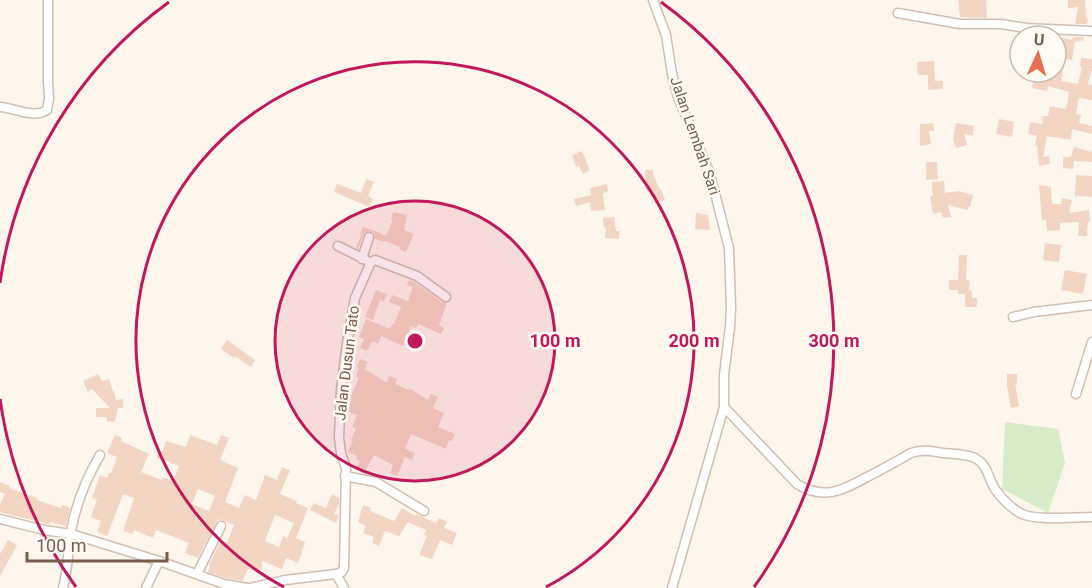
<svg xmlns="http://www.w3.org/2000/svg" width="1092" height="588" viewBox="0 0 1092 588" font-family="Roboto,sans-serif">
<rect width="100%" height="100%" fill="#fdf6ec"/>
<!-- green -->
<path fill="#d8ecc9" d="M1005 422 1058 429 1065 463 1048 513 1002 489Z"/>
<!-- building -->
<g fill="#f3d5c3" fill-rule="evenodd">
<path d="M958 0H986L987 18 960 17Z"/>
<path d="M1068 0H1085L1086 18H1088L1087 24H1075L1078 7 1068 8Z"/>
<path d="M1056 37 1072 40 1073 37H1083L1084 40 1075 42 1072 60 1065 59 1061 81 1078 84 1082 67 1080 66 1081 58 1092 59V71H1091L1088 84 1092 85V100L1079 98 1076 114 1081 115 1079 123 1092 126V134L1072 129 1071 140 1047 136 1043 157 1049 156 1050 164 1039 166 1037 146 1035 145 1037 136 1028 134 1030 122 1043 124 1042 116H1048L1050 106 1066 109 1069 92 1048 86 1047 91 1032 88 1035 72H1056L1058 57H1056Z"/>
<path d="M934 61 935 81H943V89L928 90V75H918L917 62Z"/>
<path d="M999 119 1014 122 1012 137 996 134Z"/>
<path d="M933 123 934 131H929L931 144 920 146V124Z"/>
<path d="M956 123 974 126 973 136 964 134 967 145 956 148 953 139Z"/>
<path d="M1074 147 1092 152V162L1074 161 1073 169 1063 168V157H1071Z"/>
<path d="M582 151 589 168V171L583 174 579 166 576 167 572 155Z"/>
<path d="M926 162H937L938 179 926 180Z"/>
<path d="M645 170H653V174L660 190 661 189 665 200 656 204 649 190 646 191Z"/>
<path d="M1076 175 1092 176V197L1075 196Z"/>
<path d="M366 179 374 182 368 196 373 199 369 207 334 192 337 184 361 193Z"/>
<path d="M944 181 945 193 958 191 973 195 970 207H968V210L948 205 951 217 943 218 941 212 933 214 930 196H933L932 182Z"/>
<path d="M607 184 608 192 603 193 605 210 591 211 590 202 576 206 574 199 591 195 590 188Z"/>
<path d="M1039 185 1051 187 1052 204H1061L1062 198 1072 200 1069 213 1089 210 1090 221H1088L1087 236H1078L1079 222 1060 223V230L1047 231 1046 220H1042Z"/>
<path d="M393 212 407 215 404 230 414 234 406 252 399 249 400 247 385 241 384 242 375 239 374 233 370 231 364 233 358 249 356 248 361 235 360 234 363 227 381 233V234L386 236 393 220H391Z"/>
<path d="M696 213 708 215 710 230 695 229Z"/>
<path d="M614 217 616 231H620L619 239 605 238 606 227 604 228 603 218Z"/>
<path d="M1045 243 1061 245 1059 262 1043 260Z"/>
<path d="M959 255H967L966 280 970 281 969 290 972 291V298H977V307H965V294H958V290H949V280H958Z"/>
<path d="M1065 270 1087 274 1083 294 1061 290Z"/>
<path d="M409 280 414 282 442 302 447 303 439 325 444 328 441 334 418 324 416 328 411 326 403 346 381 336 378 344 372 341 367 351 360 348 364 339 359 337 366 319 390 329 392 324H394L401 307 389 302 392 295 408 301 413 287 407 285Z"/>
<path d="M376 290 387 294 384 302 380 300 373 320 365 317Z"/>
<path d="M227 340 255 360 251 367 235 356 234 358 221 349Z"/>
<path d="M360 359 368 362 365 369 387 383 389 376 397 379 395 384 409 390V388L428 400 431 394 438 397 433 408 444 413 438 427 455 434 452 441 449 440 446 449 411 434 405 449 415 453 412 460 405 457 397 476 390 473 393 465 374 455 364 473 355 470 360 461 356 459 357 456 348 452 353 440H351L356 428 352 427 357 415 347 411 352 399 350 398 359 378 356 377 359 367H357Z"/>
<path d="M98 374 102 381 109 379 113 391H114L116 400 123 399V408H118L115 422 107 421V417H96V408H110L92 389 88 392 83 381Z"/>
<path d="M1007 374H1017V383H1015L1019 406 1011 408 1007 386H1009H1007Z"/>
<path d="M115 435 122 438 121 441 149 454 141 472 162 480 163 477 173 481 179 466 165 460 164 461 157 458 160 451 162 452 166 441 186 447 190 435 217 445 221 435 229 438 220 460 238 468 225 502 239 508 245 495 256 500 265 475 277 480 282 467 290 470 280 494 297 501 296 503 308 508 296 538 305 542 302 551H300L302 552 298 563 286 558 282 569 262 561V570L248 569 242 581 226 578 208 572 210 566 209 565 221 540 227 543 234 525 218 519 198 558 185 553 189 543 156 530 153 538 134 530 132 534 123 531 134 498 123 494 107 536 97 532 101 521 91 517 97 500 92 498 100 475 107 478 109 473H111L117 457 107 453ZM198 489 215 496 209 511 192 504ZM275 515 294 523 287 538 283 536 279 547 265 541Z"/>
<path d="M0 482 10 486 9 488 37 498V500L61 508 62 505 70 508 66 526 51 522 50 524H47L33 519 32 520 0 512V504L5 494 0 492Z"/>
<path d="M332 494 339 498V504L334 514 339 515 336 523 310 510 314 503 326 508Z"/>
<path d="M363 505 371 508 370 511 394 521 402 508 415 516 416 514 436 523 439 518 447 522 444 528 457 533 452 545 440 540 432 559 419 555 427 536 424 535 426 530 408 522 399 536 385 531 379 546 372 543 374 537 363 533 366 526 358 522Z"/>
<path d="M8 540 17 545 0 576V554Z"/>
</g>
<g fill="none" stroke-linecap="round" stroke-linejoin="round">
<defs>
<g id="street">
<path d="M653 0 666 35 672 74 678 97 710 174 729 248 731 307 730 327 724 375V407L797 484C825 501 843 490 869 476 883 469 897 461 911 453 921 449 932 451 943 453 953 454 966 454 975 458 988 465 988 478 995 489 1001 498 1012 509 1022 514 1039 521 1073 517 1092 517"/>
<path d="M898 13 960 24H1001L1026 28 1092 31"/>
<path d="M0 107C15 108 34 119 47 110L49 99 48 81V0"/>
<path d="M338 246 370 262"/>
<path d="M362 259 369 237"/>
<path d="M1013 317 1034 312 1092 305"/>
<path d="M1076 394 1092 342"/>
<path d="M345 476 376 482 424 511"/>
<path d="M0 519 44 530 71 534 91 540 159 561 224 584 247 588"/>
<path d="M197 574 221 526"/>
<path d="M336 574 344 588"/>
<path d="M63 588C68 569 68 550 71 531 76 504 86 479 100 455"/>
<path d="M146 588 159 561"/>
<path d="M250 588 285 580 336 574 342 572 344 568 346 468 341 453 339 438 341 390 347 343 355 298 371 262 375 260 417 276 446 297"/>
<path d="M672 588 724 407"/>
</g>
</defs>
<!-- street casing -->
<use href="#street" stroke="#d1beb0" stroke-width="11"/>
<!-- street -->
<use href="#street" stroke="#fff" stroke-width="8"/>
</g>
<!-- distance rings -->
<circle cx="415" cy="341" r="140" fill="#c2185b" fill-opacity=".12"/>
<g fill="none" stroke="#c2185b" stroke-width="3">
<circle cx="415" cy="341" r="140"/>
<path d="M284 587A279 279 0 1 1 546 587"/>
<path d="M76 587A419 419 0 0 1 0 399M0 283A419 419 0 0 1 169 2M661 2A419 419 0 0 1 754 587"/>
</g>
<g text-anchor="middle" stroke-width="5" stroke-linejoin="round" paint-order="stroke">
<!-- street labels -->
<g font-size="15" fill="#7a5c4d" stroke="#fffaf3">
<text transform="translate(695 136) rotate(71)" y="5">Jalan Lembah Sari</text>
<text transform="translate(347 363) rotate(-83)" y="5">Jalan Dusun Tato</text>
</g>
</g>
<circle cx="415" cy="341" r="9" fill="#c2185b" stroke="#fffaf3" stroke-width="3"/>
<g font-size="18" text-anchor="middle" font-weight="bold" fill="#c2185b" stroke="#fffaf3" stroke-width="5" stroke-linejoin="round" paint-order="stroke">
<text x="555" y="347">100 m</text>
<text x="694" y="347">200 m</text>
<text x="834" y="347">300 m</text>
</g>
<!-- north arrow -->
<g transform="translate(1038 54) rotate(4)"><circle r="28" fill="#fffaf3" stroke="#cabbb1" stroke-width="1.5"/>
<path d="M0-4.5L10 22L0 15L-10 22Z" fill="#e76f51"/>
<text y="-9" font-size="16" font-weight="bold" text-anchor="middle" fill="#7a5c4d">U</text>
</g>
<!-- scale -->
<path d="M27 552v9h140v-9" fill="none" stroke="#7a5c4d" stroke-width="3"/>
<text x="36" y="552" font-size="18" fill="#7a5c4d" stroke="#fffaf3" stroke-width="4.5" paint-order="stroke">100 m</text>
</svg>
